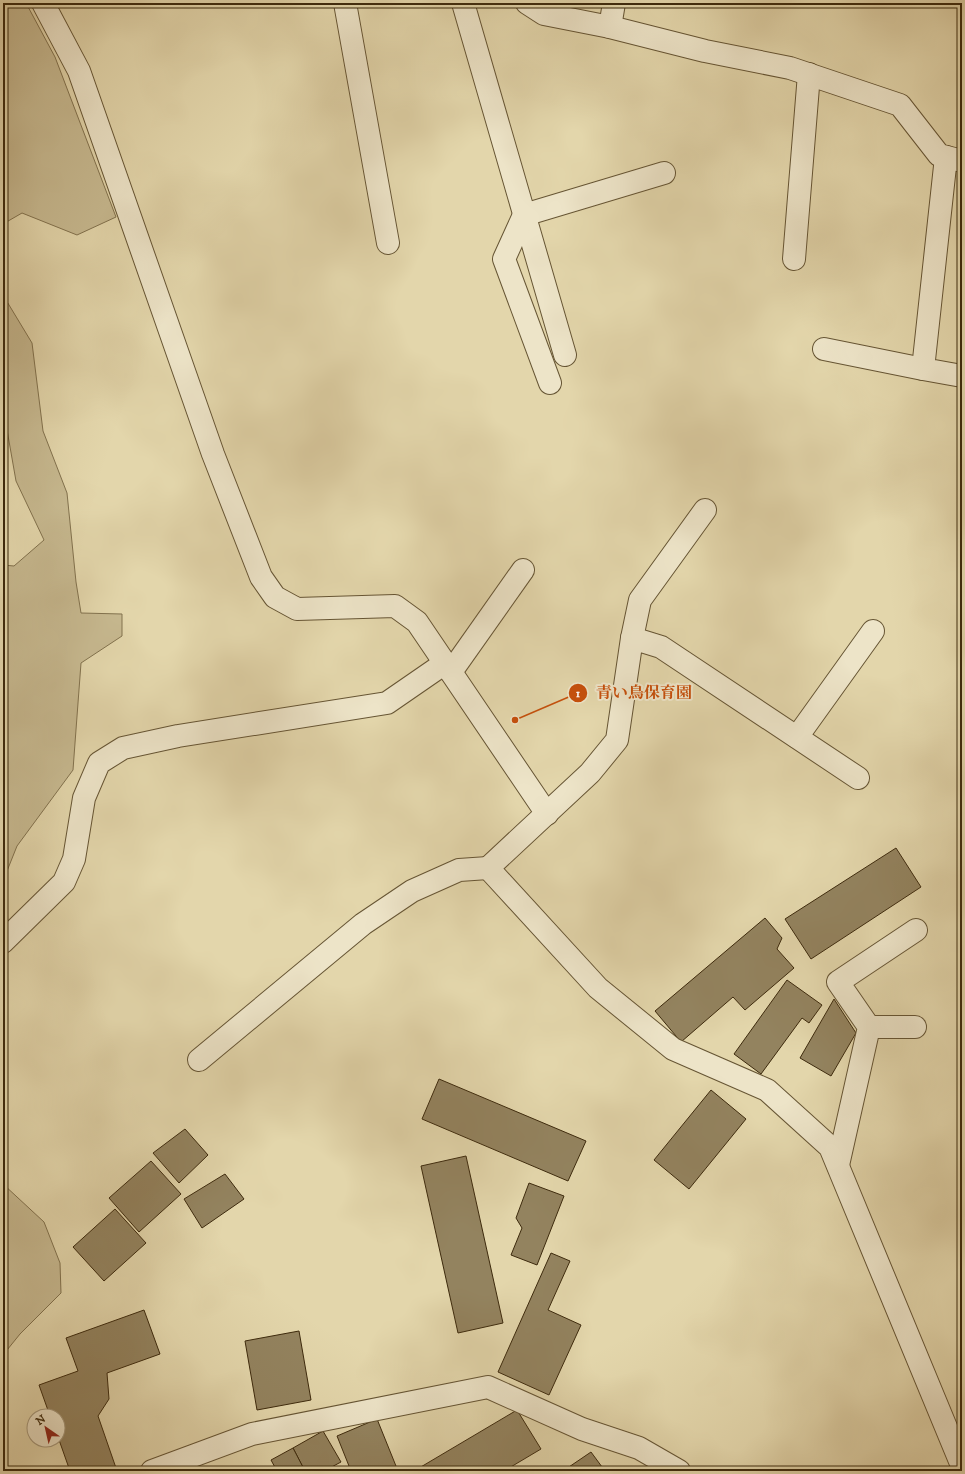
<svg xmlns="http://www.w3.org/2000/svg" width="965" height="1474" viewBox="0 0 965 1474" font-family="'IM FELL DW Pica','Noto Serif JP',serif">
<rect width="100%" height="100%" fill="#e3d6ab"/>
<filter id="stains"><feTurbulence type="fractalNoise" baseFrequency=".005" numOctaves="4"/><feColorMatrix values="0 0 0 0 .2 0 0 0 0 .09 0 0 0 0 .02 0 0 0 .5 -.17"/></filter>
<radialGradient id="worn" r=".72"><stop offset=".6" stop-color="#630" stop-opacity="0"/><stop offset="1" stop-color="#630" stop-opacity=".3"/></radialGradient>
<!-- green -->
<g fill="#c7b990" stroke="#82724e">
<path d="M3 3H26L55 57 116 217 77 235 22 213 3 224Z"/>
<path d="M3 295 32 343 43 431 67 493 76 582 81 613 122 614V636L81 663 73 770 17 846 3 881V565L14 566 44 540 16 481 3 407Z"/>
<path d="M3 1184 44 1222 60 1263 61 1293 20 1334 3 1355Z"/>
</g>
<!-- building -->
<g fill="#93835f" stroke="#3d2a0d">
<path d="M896 848 921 887 811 959 785 919Z"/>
<path d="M765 918 782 938 777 949 794 968 745 1010 733 997 681 1042 655 1011Z"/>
<path d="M787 980 822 1005 809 1023 802 1018 761 1074 734 1054Z"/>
<path d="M834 999 856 1033 831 1076 800 1058Z"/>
<path d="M439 1079 586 1141 568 1181 422 1119Z"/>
<path d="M711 1090 746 1119 689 1189 654 1160Z"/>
<path d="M185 1129 208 1155 179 1183 153 1153Z"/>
<path d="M466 1156 503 1323 458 1333 421 1166Z"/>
<path d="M151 1161 181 1194 139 1232 109 1198Z"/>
<path d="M225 1174 244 1199 202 1228 184 1199Z"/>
<path d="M529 1183 564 1196 537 1265 511 1255 522 1228 516 1218Z"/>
<path d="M115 1209 146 1243 104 1281 73 1247Z"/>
<path d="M551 1253 570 1261 548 1310 581 1325 549 1395 498 1372Z"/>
<path d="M144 1310 160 1354 107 1373 109 1399 98 1416 116 1468 108 1471H70L58 1437V1416H50L39 1385 78 1371 66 1338Z"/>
<path d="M299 1331 311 1400 257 1410 245 1341Z"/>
<path d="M517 1410 541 1449 504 1471H414Z"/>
<path d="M377 1419 398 1471H351L337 1436Z"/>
<path d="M323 1431 341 1462 324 1471H305L293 1448Z"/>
<path d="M293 1448 305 1471H277L271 1460Z"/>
<path d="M591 1452 605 1471H563Z"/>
</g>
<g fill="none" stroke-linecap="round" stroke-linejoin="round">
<defs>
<g id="minor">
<path d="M43 3 79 71 213 454 261 577 275 597 297 609 395 606 417 622 547 814"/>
<path d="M345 3 388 243"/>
<path d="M463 3 565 355"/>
<path d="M527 3 544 14 610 27 705 51 790 68 900 105 939 155 962 161"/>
<path d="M610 27 614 3"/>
<path d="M946 157 923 369 962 376"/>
<path d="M794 259 809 74"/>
<path d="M824 349 923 369"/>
<path d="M550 383 504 259 524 215 664 173"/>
<path d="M632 638 640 600 705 510"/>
<path d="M451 672 523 570"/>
<path d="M797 737 873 631"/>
<path d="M858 778 661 647 632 638 617 740 590 773 488 868 598 988 673 1049 767 1090 830 1147 960 1461"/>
<path d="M3 942 64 882 74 859 84 798 99 763 123 748 178 736 387 703 445 663"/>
<path d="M869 1027H915"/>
<path d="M199 1060 363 924 412 891 459 870 488 868"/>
<path d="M838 1165 869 1027 838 982 916 930"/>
<path d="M152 1471 252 1434 488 1387 582 1429 639 1448 679 1471"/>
</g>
</defs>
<!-- minor casing -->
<use href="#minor" stroke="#665534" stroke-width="24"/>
<!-- minor -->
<use href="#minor" stroke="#ede4c8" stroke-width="22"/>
</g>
<!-- callouts -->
<path fill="none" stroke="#c6500c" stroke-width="1.5" d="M515 720L578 693"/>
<g fill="#c6500c" stroke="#ede4c8" stroke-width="1.5">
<circle cx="515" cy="720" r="4"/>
<circle cx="578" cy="693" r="10"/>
</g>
<g font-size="12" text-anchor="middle" font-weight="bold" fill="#fff">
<text x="578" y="697">1</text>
</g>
<g font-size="16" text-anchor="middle" font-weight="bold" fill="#c6500c" stroke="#ede4c8" stroke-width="4" stroke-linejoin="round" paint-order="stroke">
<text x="644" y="698">青い鳥保育園</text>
</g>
<!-- margin -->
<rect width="965" height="1474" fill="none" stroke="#e3d6ab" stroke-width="16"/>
<rect x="4" y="4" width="957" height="1466" fill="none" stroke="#3d2a0d" stroke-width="2"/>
<rect x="8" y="8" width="949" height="1458" fill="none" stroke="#3d2a0d"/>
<!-- north arrow -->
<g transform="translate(46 1428) rotate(326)"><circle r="19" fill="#ede4c8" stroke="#a79a7d"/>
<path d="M0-3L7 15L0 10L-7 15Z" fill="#8f2418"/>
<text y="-6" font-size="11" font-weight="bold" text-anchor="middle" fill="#3d2a0d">N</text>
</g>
<rect width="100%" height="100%" filter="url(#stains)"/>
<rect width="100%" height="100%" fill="url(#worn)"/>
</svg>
